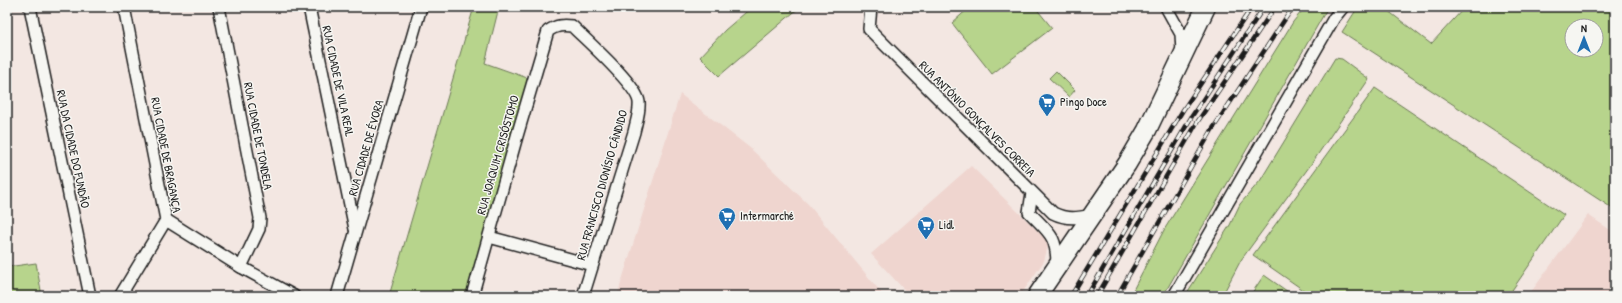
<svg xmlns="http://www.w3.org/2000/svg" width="1622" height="303" viewBox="0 0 1622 303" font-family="'Patrick Hand',sans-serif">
<rect width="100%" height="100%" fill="#f3e7e2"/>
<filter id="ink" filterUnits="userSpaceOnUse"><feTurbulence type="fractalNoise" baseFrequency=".025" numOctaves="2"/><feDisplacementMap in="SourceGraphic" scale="8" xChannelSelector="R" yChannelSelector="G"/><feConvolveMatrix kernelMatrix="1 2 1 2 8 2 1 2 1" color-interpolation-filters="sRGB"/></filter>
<g filter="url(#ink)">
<!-- built -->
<g fill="#efd5cf">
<path d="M680 94 750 148 808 204 884 296H617Z"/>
<path d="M971 166 1049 242 1044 261 1020 296H910L871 254Z"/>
<path d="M1588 215 1615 233V296H1528Z"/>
</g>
<!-- green -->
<g fill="#b7d48c" stroke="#6a7854" fill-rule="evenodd">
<path d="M474 7H499L485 63 533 80 467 296H389Z"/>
<path d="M752 7H800L719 76 700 57 725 30Z"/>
<path d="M970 7H1035L1052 28 992 74 952 23Z"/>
<path d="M1305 7H1328L1163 296H1130L1164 230 1293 22Z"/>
<path d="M1358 7H1383L1431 44 1465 7H1615V210L1342 32ZM1572 26H1596V50H1572Z"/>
<path d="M1335 58 1342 59 1369 79 1312 163 1241 260 1222 296H1185L1230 225 1240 204 1260 181Z"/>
<path d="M1056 71 1075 90 1069 97 1049 78Z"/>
<path d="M1375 88 1564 215 1508 296H1312L1253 255Z"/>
<path d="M36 263 42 296H7V267Z"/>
<path d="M1264 275 1294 296H1250Z"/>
</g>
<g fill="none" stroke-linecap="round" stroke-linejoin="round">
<defs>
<g id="street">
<path d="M30 7 90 296"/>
<path d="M219 7 260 218 259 229 241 267"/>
<path d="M309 7 355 229"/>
<path d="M871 7 869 29 1053 213C1067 220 1078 218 1092 215"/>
<path d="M1166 7 1181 34 1182 52"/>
<path d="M1032 193 1029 212C1049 233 1057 235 1057 266"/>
<path d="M166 220 241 267 294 296"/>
<path d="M489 237 592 265"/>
<path d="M120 296 166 220 124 7"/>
<path d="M337 296 421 7"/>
<path d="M472 296 517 136 548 31C557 25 562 25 572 26 586 40 637 85 639 102 640 112 636 122 634 132L583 296"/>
<path d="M1174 296 1334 18 1343 7"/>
</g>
<path id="primary" d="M1037 296 1127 164 1147 130 1206 7"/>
</defs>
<!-- street casing -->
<use href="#street" stroke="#1c1c1c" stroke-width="14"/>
<!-- primary casing -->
<use href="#primary" stroke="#1c1c1c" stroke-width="21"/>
<!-- street -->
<use href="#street" stroke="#f6f6f2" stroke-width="11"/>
<!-- primary -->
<use href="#primary" stroke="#f6f6f2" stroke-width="18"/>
<defs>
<g id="rail">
<path d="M1071 296 1183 110 1252 7"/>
<path d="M1087 296 1192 116 1264 7"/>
<path d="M1097 296 1198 121 1275 7"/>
<path d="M1117 296 1212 130 1293 7"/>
</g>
</defs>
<!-- rail casing -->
<use href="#rail" stroke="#1c1c1c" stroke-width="4.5"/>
<!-- rail -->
<use href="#rail" stroke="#f6f6f2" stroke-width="3" stroke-dasharray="9" stroke-linecap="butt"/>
</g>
</g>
<!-- icons -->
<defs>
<symbol id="supermarket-pin" viewBox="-11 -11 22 30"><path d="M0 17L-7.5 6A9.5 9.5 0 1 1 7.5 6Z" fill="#1f6fb2" stroke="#f6f6f2"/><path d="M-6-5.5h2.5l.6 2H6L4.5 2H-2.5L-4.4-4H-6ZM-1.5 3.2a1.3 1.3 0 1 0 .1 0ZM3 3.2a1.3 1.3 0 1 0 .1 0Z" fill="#fff"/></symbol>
</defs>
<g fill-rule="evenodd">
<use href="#supermarket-pin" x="1037" y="92" width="20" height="27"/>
<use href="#supermarket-pin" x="717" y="206" width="20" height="27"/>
<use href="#supermarket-pin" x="916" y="215" width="20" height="27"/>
</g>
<g text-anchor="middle" stroke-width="3" stroke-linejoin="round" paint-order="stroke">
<!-- street labels -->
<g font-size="12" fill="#1c1c1c" stroke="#f6f6f2">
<text transform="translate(338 81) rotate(78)" y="4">RUA CIDADE DE VILA REAL</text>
<text transform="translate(977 119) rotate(45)" y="4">RUA ANTÓNIO GONÇALVES CORREIA</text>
<text transform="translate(258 136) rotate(79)" y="4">RUA CIDADE DE TONDELA</text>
<text transform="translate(366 148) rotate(-74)" y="4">RUA CIDADE DE ÉVORA</text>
<text transform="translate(73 149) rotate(78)" y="4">RUA DA CIDADE DO FUNDÃO</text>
<text transform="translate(166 155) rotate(79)" y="4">RUA CIDADE DE BRAGANÇA</text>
<text transform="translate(498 155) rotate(-74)" y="4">RUA JOAQUIM CRISÓSTOMO</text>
<text transform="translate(602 185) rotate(-74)" y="4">RUA FRANCISCO DIONÍSIO CÂNDIDO</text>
</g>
<!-- poi labels -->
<g font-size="12" fill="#1c1c1c" stroke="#f6f6f2" text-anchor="start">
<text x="1060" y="106">Pingo Doce</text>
<text x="740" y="220">Intermarché</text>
<text x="939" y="229">Lidl</text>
</g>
</g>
<!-- margin -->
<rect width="1622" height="303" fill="none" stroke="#f6f6f2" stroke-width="24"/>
<rect x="12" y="12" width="1598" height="279" fill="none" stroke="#1c1c1c" stroke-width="1.5" filter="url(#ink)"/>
<!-- north arrow -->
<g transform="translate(1584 38)"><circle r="19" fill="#f6f6f2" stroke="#9f9f9c"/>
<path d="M0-3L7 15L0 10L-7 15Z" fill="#1f6fb2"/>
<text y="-6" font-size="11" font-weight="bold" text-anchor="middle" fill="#1c1c1c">N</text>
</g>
</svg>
